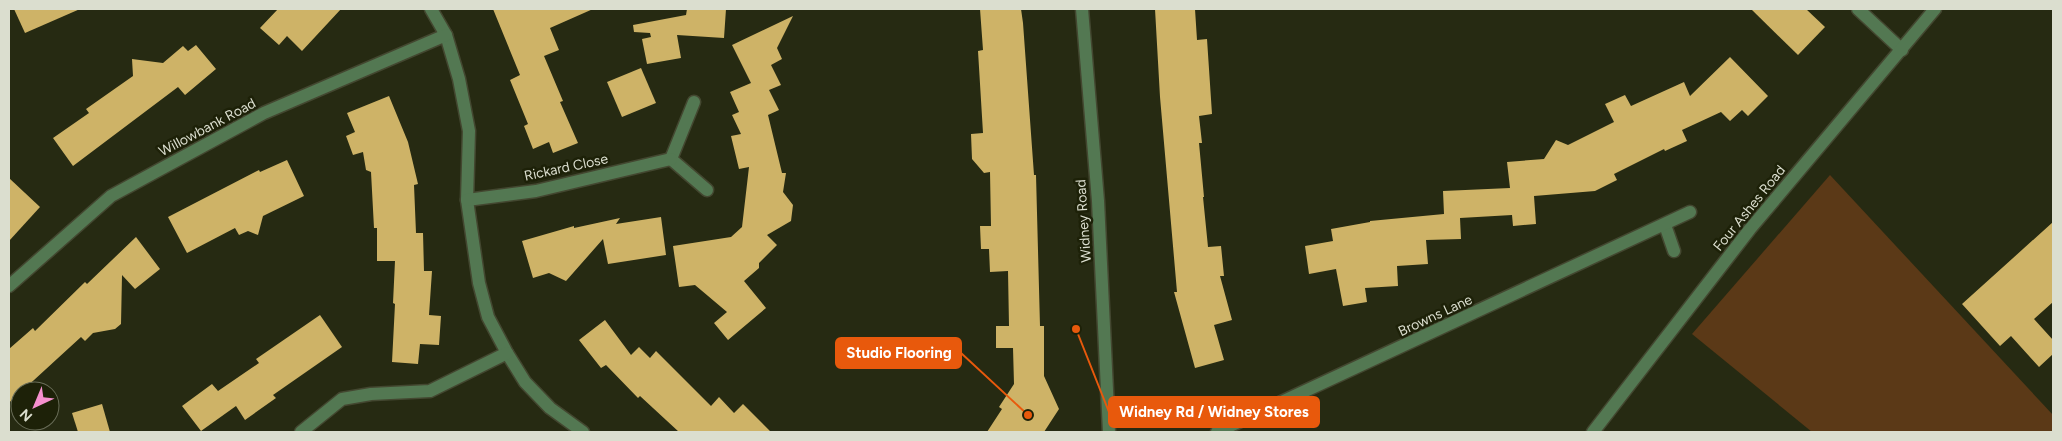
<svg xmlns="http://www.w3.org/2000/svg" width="2062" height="441" viewBox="0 0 2062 441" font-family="Figtree,sans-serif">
<rect width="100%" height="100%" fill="#262a12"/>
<!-- green -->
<path fill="#5b3917" d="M1830 175 2053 415V432H1812L1692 334Z"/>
<!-- building -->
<g fill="#ceb367">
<path d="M14 9H80L25 33Z"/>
<path d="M278 9H341L302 51 287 36 279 45 260 28Z"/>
<path d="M493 9H593L550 28 559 50 544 56 563 101 560 102 578 143 553 153 549 142 533 149 524 126 528 124 510 80 520 75Z"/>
<path d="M687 9H726L724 38 677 35 681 58 647 64 642 39 651 37 650 33 634 32 633 25 686 15Z"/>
<path d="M980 9H1021L1023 23 1034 175H1036L1040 326H1044V376L1059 409 1044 432H987L1002 409 999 407 1014 384 1013 348H996V326H1009L1008 271 990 272 989 249H981L980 226H991L990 172 984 173 972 159 971 134 983 133 978 51 983 50Z"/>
<path d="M1155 9H1195L1197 40 1207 39 1212 114 1199 116 1202 143H1199L1204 197H1203L1208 247 1221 246 1224 276H1220L1232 320 1214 325 1224 360 1195 368 1174 292H1177L1160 97Z"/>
<path d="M1751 9H1806L1825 27 1798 55Z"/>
<path d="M793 16 777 48 782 59 771 65 781 85 769 90 779 110 768 115 782 173H786L783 192 793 205 791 221 767 235 777 245 759 263V268L744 281 766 308 728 340 714 323 727 312 695 285 679 287 673 246 731 237 742 227 749 167 739 169 731 136 741 134 732 115 739 112 730 92 751 83 732 45Z"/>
<path d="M196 45 216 69 185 95 178 87 73 166 53 138 89 113 86 109 133 76 132 59 163 63 183 46 188 51Z"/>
<path d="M1730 57 1768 96 1748 116 1742 110 1730 121 1721 112 1682 130 1687 141 1665 151 1664 149 1614 174 1617 180 1595 191 1534 196 1536 224 1513 226 1512 215 1460 218 1461 239 1426 240 1428 264 1397 266 1398 286 1365 288 1367 302 1343 306 1336 269 1309 274 1305 246 1333 241 1331 229 1370 222V221L1444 214 1443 191 1510 188 1507 162 1544 159 1556 140 1568 145 1614 122 1605 104 1625 95 1631 106 1684 82 1690 96Z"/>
<path d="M641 68 656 103 622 117 607 82Z"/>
<path d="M389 96 408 142 418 184 414 185 416 233H423L424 271H432L429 315 441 316 439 345 420 344 418 364 392 362 395 304 393 303 395 261H377V228H374L371 172 366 170 363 152 353 155 346 136 355 132 347 113Z"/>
<path d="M287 160 304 196 263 216 258 235 248 231 239 235 235 228 187 253 168 217 259 170 260 172Z"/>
<path d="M9 178 40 207 9 241Z"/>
<path d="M661 217 666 255 608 264 603 239 566 281 549 273 533 278 522 241 574 226V228L620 218 616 224Z"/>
<path d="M2053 222V302L2034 319 2053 340V354L2039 367 2011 336 2000 346 1962 304Z"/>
<path d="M136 237 160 269 135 289 122 275 121 324 115 329 93 333 85 341 81 337 22 391H20L9 403V349L33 328 35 331 85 282 87 284Z"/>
<path d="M320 315 342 347 273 395 276 398 245 420 236 406 201 431 182 406 212 384 218 391 259 363 256 359Z"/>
<path d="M605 320 631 355 639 347 650 358 656 351 711 406 719 397 734 413 743 404 771 432H679L640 396 638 398 606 365 601 368 579 340Z"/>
<path d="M102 404 110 432H78L72 413Z"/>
</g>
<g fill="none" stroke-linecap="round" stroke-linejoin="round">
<defs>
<g id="minor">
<path d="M431 9 446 35 459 79 469 131 467 200 479 283 488 317 507 353 525 382 550 408 583 432"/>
<path d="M1082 9 1098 201 1109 432"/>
<path d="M1858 9 1902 50"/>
<path d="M694 102 671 159 707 190"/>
<path d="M467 200 536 191 671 159"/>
<path d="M1665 225 1674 251"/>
<path d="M9 286 111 196 264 113 446 35"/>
<path d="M301 432 342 399 371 394 430 391 507 353"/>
<path d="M1217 432 1690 212"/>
<path d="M1593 432 1750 229 1935 9"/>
</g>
</defs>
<!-- minor casing -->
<use href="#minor" stroke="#434730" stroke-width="15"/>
<!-- minor -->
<use href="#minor" stroke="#537852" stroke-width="12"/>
</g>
<g text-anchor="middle" stroke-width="5" stroke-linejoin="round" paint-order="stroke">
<!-- street labels -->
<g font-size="14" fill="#dbdecf" stroke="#1d2108">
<text transform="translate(207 127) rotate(-28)" y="5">Willowbank Road</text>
<text transform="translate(566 167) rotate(-12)" y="5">Rickard Close</text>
<text transform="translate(1749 208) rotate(-51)" y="5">Four Ashes Road</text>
<text transform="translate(1083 221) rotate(-94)" y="5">Widney Road</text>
<text transform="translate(1435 315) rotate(-25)" y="5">Browns Lane</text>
</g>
</g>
<!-- callouts -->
<path fill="none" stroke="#e8590c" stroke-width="2" d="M1028 415L961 353M1076 329L1109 412"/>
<g fill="#e8590c" stroke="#1d2108" stroke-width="2">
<circle cx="1028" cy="415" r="5"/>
<circle cx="1076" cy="329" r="5"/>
</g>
<g fill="#e8590c" stroke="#e8590c" stroke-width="2">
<rect x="836" y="338" width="125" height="30" rx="5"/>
<rect x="1109" y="397" width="210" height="30" rx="5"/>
</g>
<g font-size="15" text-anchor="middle" font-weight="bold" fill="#fff">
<text x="899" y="358">Studio Flooring</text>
<text x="1214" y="417">Widney Rd / Widney Stores</text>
</g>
<!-- border -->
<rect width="2062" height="441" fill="none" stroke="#dbdecf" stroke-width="20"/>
<!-- north arrow -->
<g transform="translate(35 406) rotate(224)"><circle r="24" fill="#1d2108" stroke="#696d58"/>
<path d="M0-4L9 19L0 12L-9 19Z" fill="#f690cf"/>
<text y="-8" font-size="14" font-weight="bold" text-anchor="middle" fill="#dbdecf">N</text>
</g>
</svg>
